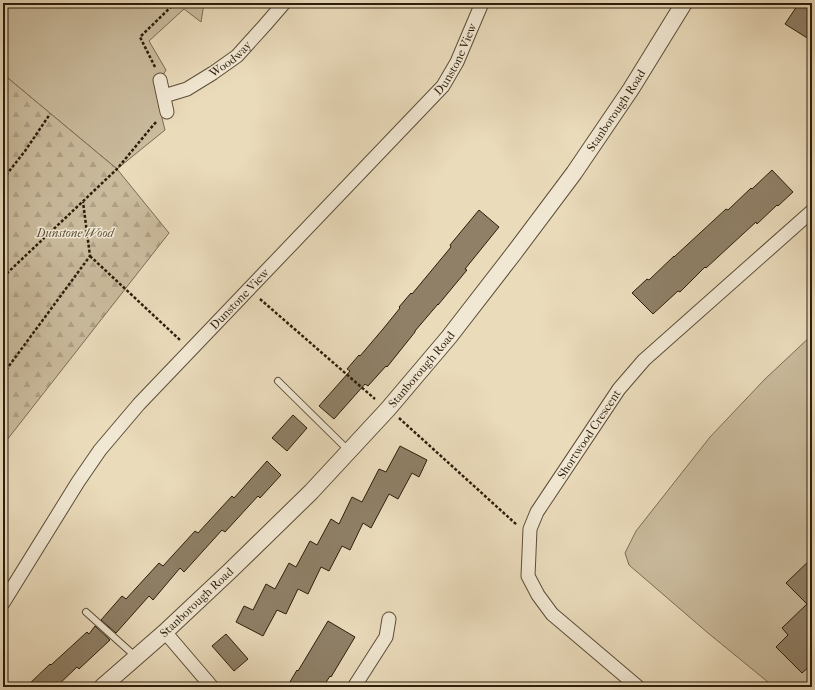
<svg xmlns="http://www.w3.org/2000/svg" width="815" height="690" viewBox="0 0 815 690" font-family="'IM FELL French Canon',serif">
<defs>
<pattern id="forest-firs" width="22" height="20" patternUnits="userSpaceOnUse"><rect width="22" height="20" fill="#cabb9d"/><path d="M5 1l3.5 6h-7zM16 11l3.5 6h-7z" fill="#aea086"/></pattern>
</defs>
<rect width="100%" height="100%" fill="#eadbbb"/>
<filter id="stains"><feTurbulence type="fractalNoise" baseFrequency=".005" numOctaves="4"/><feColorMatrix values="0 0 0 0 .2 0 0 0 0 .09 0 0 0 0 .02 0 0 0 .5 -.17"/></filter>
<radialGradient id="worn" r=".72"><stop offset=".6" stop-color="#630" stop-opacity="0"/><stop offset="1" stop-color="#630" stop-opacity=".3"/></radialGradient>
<!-- green -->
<g fill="#cabb9d" stroke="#7b6c54">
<path d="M3 3H204L201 22 184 9 149 41 166 70 160 80 159 106 165 130 117 169 3 74Z"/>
<path d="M812 335V687H774L708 633 629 565 625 553 636 531 710 437 765 379Z"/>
</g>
<!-- forest -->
<path fill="url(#forest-firs)" stroke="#7b6c54" d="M3 74 117 169 169 233 3 445Z"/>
<!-- building -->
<g fill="#8f8067" stroke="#2c1e0b">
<path d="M799 3H812V41L785 24Z"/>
<path d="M772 170 793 192 778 206 777 205 757 224 756 222 706 268 705 267 680 292 678 291 653 314 632 293 647 279 649 280 674 256V257L726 209 728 210 751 188 752 189Z"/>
<path d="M479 210 499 227 465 269 467 270 438 305V304L415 331V332L387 367 386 366 368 386 365 384 334 419 319 406 350 371 347 369 359 355 360 356 383 329 400 308 399 307 411 293 412 294 451 247 450 245Z"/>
<path d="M293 415 307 428 287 451 272 438Z"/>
<path d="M400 446 427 460 419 477 412 473 398 499 389 494 371 528 363 523 350 550 342 546 329 571 321 567 308 594 298 589 286 614 277 610 263 636 236 622 244 606 253 610 266 584 275 589 289 563 296 567 310 541 317 545 331 519 339 524 352 497 362 502 379 469 386 472Z"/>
<path d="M267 461 281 475 260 498 258 496 225 532 222 530 184 572 180 568 153 600 149 596 116 633 101 620 122 596 126 599 159 563 163 566 195 531 198 533 232 496 234 498Z"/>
<path d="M812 558V664L802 673 776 647 788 635 782 628 807 604 786 583Z"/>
<path d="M328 621 355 637 331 677 330 676 323 687H287L297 670 298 671Z"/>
<path d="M95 626 110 640 79 669 77 667 56 687H26L50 664 51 665 87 632 89 634Z"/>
<path d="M226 634 248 659 234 671 212 646Z"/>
</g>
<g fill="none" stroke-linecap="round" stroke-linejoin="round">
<defs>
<g id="service">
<path d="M278 381 348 450"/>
<path d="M86 612 135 656"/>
</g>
<g id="minor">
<path d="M160 80 167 112"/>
<path id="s1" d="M164 96 187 89 213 73 237 56 265 25 284 3"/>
<path id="s2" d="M3 603 78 482 100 450 139 404 443 86 457 62 482 3"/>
<path d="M165 632 212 687"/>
<path d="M354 687 386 637 389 619"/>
<path id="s3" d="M638 687 552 614 538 595 528 576 530 529 537 512 619 389 644 360 812 211"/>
</g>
<g id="tertiary">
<path id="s4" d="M102 687 165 632 231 570 311 492 388 409 449 337 514 253 574 173 631 89 684 3"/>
</g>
</defs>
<!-- service casing -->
<use href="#service" stroke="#5c4d37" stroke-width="8"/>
<!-- minor casing -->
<use href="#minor" stroke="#5c4d37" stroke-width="15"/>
<!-- tertiary casing -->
<use href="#tertiary" stroke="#5c4d37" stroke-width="18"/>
<!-- path -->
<g stroke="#2c1e0b" stroke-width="2.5" stroke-dasharray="3 2" stroke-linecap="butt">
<path d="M155 67 140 37 175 3"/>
<path d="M3 179 25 151 50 114"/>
<path d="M90 256 180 340"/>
<path d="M3 277 117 169 150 129 157 121"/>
<path d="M260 299 375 399"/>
<path d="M3 374 90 256 83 202"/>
<path d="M399 418 517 525"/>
</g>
<!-- service -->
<use href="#service" stroke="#f1e8d3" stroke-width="6"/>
<!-- minor -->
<use href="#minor" stroke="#f1e8d3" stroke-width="13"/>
<!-- tertiary -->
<use href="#tertiary" stroke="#f1e8d3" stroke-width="16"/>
</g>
<g text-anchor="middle" stroke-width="3" stroke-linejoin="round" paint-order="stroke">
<!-- street labels -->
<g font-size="12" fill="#2c1e0b" stroke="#f1e8d3">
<text dy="4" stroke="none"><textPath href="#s1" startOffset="77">Woodway</textPath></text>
<text dy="4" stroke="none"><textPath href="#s2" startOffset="711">Dunstone View</textPath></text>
<text dy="4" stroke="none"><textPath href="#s4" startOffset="775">Stanborough Road</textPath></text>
<text dy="4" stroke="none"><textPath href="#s2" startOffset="387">Dunstone View</textPath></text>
<text dy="4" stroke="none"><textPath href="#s4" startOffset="451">Stanborough Road</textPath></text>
<text dy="4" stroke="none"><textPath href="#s3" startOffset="317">Shortwood Crescent</textPath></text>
<text dy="4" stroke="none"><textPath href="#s4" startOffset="127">Stanborough Road</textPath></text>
</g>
<!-- park labels -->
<g font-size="12" font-style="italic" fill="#5b4d37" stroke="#f1e8d3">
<text x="75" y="237">Dunstone Wood</text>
</g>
</g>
<!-- margin -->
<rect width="815" height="690" fill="none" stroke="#eadbbb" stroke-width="16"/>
<rect x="4" y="4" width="807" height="682" fill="none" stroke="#2c1e0b" stroke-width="2"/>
<rect x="8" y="8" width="799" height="674" fill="none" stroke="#2c1e0b"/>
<rect width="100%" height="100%" filter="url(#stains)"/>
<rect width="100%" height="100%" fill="url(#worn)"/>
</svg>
